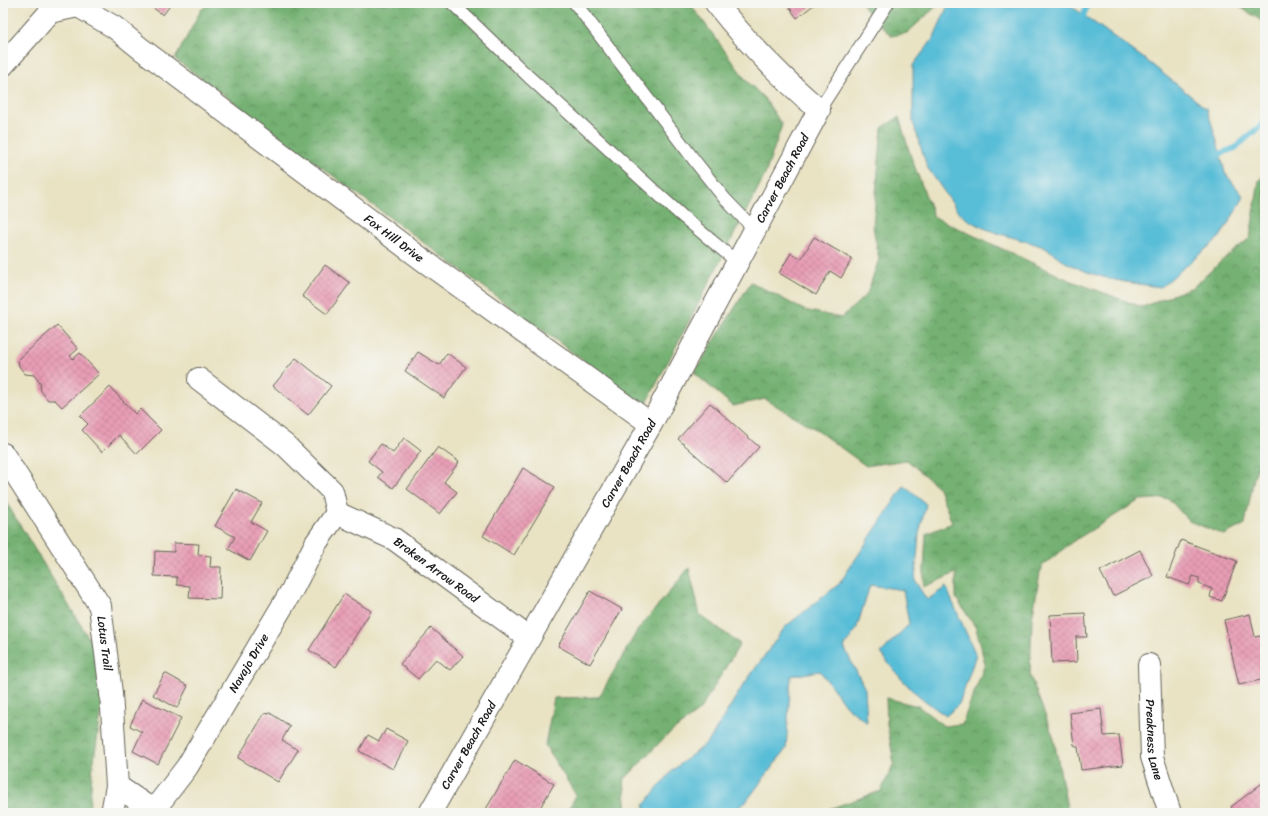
<svg xmlns="http://www.w3.org/2000/svg" width="1268" height="816" viewBox="0 0 1268 816" font-family="Sriracha,sans-serif">
<defs>
<pattern id="forest-crowns" width="20" height="18" patternUnits="userSpaceOnUse"><rect width="20" height="18" fill="#74b172"/><path d="M2 6a3 3 0 1 1 6 0M12 15a3 3 0 1 1 6 0" fill="none" stroke="#5e8f5d"/></pattern>
<pattern id="building-cross-hatch" width="8" height="8" patternUnits="userSpaceOnUse"><rect width="8" height="8" fill="#e89db5"/><path d="M0 0l8 8M0 8l8-8" fill="none" stroke="#c6879b"/></pattern>
</defs>
<rect width="100%" height="100%" fill="#f6f6f2"/>
<filter id="ink" filterUnits="userSpaceOnUse"><feTurbulence type="fractalNoise" baseFrequency=".025" numOctaves="2"/><feDisplacementMap in="SourceGraphic" scale="8" xChannelSelector="R" yChannelSelector="G"/><feConvolveMatrix kernelMatrix="1 2 1 2 8 2 1 2 1" color-interpolation-filters="sRGB"/></filter>
<filter id="wash" filterUnits="userSpaceOnUse"><feTurbulence type="fractalNoise" baseFrequency=".012" numOctaves="4" result="noise"/><feDisplacementMap in="SourceGraphic" scale="16" xChannelSelector="R" yChannelSelector="G"/><feGaussianBlur stdDeviation="0.9" result="paint"/><feColorMatrix in="noise" values="0 0 0 0 0 0 0 0 0 0 0 0 0 0 0 0 0 1.4 0 .05"/><feComposite in="paint" operator="in"/></filter>
<g filter="url(#wash)">
<rect width="100%" height="100%" fill="#e9e3c4"/>
<!-- forest -->
<g fill="url(#forest-crowns)" stroke="#486647">
<path d="M210 3H690L746 80 765 99 782 125 765 175 645 406 175 59 201 10Z"/>
<path d="M863 3H940L907 33 891 36 865 9Z"/>
<path d="M1234 3H1265V23Z"/>
<path d="M899 117 911 157 934 217 1069 280 1142 307 1193 287 1225 258 1250 238 1259 180 1265 175V440L1254 478 1245 524 1224 535 1189 521 1168 498 1140 500 1072 542 1041 567 1032 619 1030 675 1054 739 1068 813H822L823 811 881 791 894 763 887 724 886 698 918 706 944 726 962 724 985 664 976 628 956 598V573L923 587 926 534 952 523 939 488 907 460 866 466 815 429 765 399 733 406 694 373 751 282 804 310 841 318 867 294 879 259 873 226 882 128Z"/>
<path d="M3 497 108 670 92 773 89 813H3Z"/>
<path d="M689 568 700 615 740 644 699 711 665 737 624 780 627 813H567L576 795 545 745 554 698 599 697 637 631Z"/>
</g>
<!-- water -->
<g fill="#59bdd7" stroke="#3a6c7a">
<path d="M949 3H1067L1150 63 1207 109 1217 141 1225 173 1244 197 1220 237 1161 287C1129 283 1098 279 1069 264 1059 259 1049 248 1038 245 1011 236 981 232 959 213L927 167 913 122V65L933 39Z"/>
<path d="M904 486 926 504 919 534 915 581 927 600 946 587 976 655 959 704 946 716C916 695 902 683 881 653L909 624 903 590 870 585 856 630 844 647 865 689 867 723 846 706 820 671 791 676 786 749 745 803 729 813H648L644 805 673 770 709 741 742 687 785 627 839 584Z"/>
</g>
<g fill="none" stroke-linecap="round" stroke-linejoin="round">
<!-- stream -->
<g stroke="#59bdd7" stroke-width="6">
<path d="M1081 21 1088 3"/>
<path d="M1214 156 1235 148 1265 122"/>
</g>
</g>
<g id="blocks">
<!-- building -->
<g fill="url(#building-cross-hatch)">
<path d="M146 3H172L163 15Z"/>
<path d="M786 3H816L797 18Z"/>
<path d="M814 237 852 259 841 278 830 271 816 295 779 273 791 253 801 259Z"/>
<path d="M325 265 350 283 327 314 302 296Z"/>
<path d="M57 325 78 349 70 356 73 359 80 353 99 374 62 407 55 400H48L41 391 40 383 34 375 25 374 19 366 18 360Z"/>
<path d="M418 352 439 365 447 353 466 367 444 398 405 371Z"/>
<path d="M296 358 331 386 308 415 273 386Z"/>
<path d="M110 387 135 414 140 409 161 430 137 454 119 435 102 452 82 430 88 424 80 416Z"/>
<path d="M710 403 759 447 727 483 678 439Z"/>
<path d="M404 438 421 451 393 488 378 477 382 472 368 461 381 444 393 453Z"/>
<path d="M438 447 459 462 444 482 457 492 440 514 407 489Z"/>
<path d="M523 468 555 487 514 555 483 536Z"/>
<path d="M236 489 262 503 251 522 267 531 250 561 228 549 235 537 215 526Z"/>
<path d="M1181 540 1237 561 1222 601 1210 597 1212 589 1199 584V578L1193 576 1189 585 1167 577Z"/>
<path d="M174 543 199 544 198 555 211 556 210 567H221L220 599 189 598 190 586 177 585V577L154 576 155 551 174 552Z"/>
<path d="M1140 550 1153 576 1113 596 1100 571Z"/>
<path d="M590 591 622 609 590 664 558 646Z"/>
<path d="M344 594 371 611 336 667 309 650Z"/>
<path d="M1085 613 1087 637H1076L1077 662 1052 663 1050 615Z"/>
<path d="M1250 614 1255 637 1265 635V679L1239 685 1224 620Z"/>
<path d="M431 628 463 656 450 670 436 659 418 679 400 664Z"/>
<path d="M165 673 188 686 177 708 153 695Z"/>
<path d="M142 699 181 718 158 764 133 751 142 732 130 726Z"/>
<path d="M1101 709 1104 736 1119 735 1123 765 1081 770 1078 747 1074 745 1070 713Z"/>
<path d="M270 713 290 726 282 740 298 750 278 782 238 758 264 714Z"/>
<path d="M386 729 408 741 393 769 359 751 368 735 379 741Z"/>
<path d="M515 760 554 784 537 813H493L486 809Z"/>
<path d="M1265 781V813H1236L1231 807Z"/>
</g>
</g>
</g>
<g filter="url(#ink)">
<use href="#blocks" fill-opacity="0" stroke="#646257" stroke-width="1"/>
<g fill="none" stroke-linecap="round" stroke-linejoin="round">
<defs>
<g id="lane">
<path d="M452 3 529 77 681 215 737 262"/>
<path d="M575 3 698 165 725 199 755 230"/>
<path d="M819 110 888 3"/>
</g>
<g id="street">
<path id="s1" d="M3 65 50 12 78 6 114 27 140 48 423 260 651 424"/>
<path d="M199 379 285 445 332 491 337 513"/>
<path id="s2" d="M3 454 100 606 111 693 117 786 112 813"/>
<path id="s3" d="M337 513 394 539 529 638"/>
<path id="s4" d="M1149 665 1152 757 1170 813"/>
<path d="M117 786 157 813"/>
<path id="s5" d="M154 810 187 767 292 590 316 543 337 513"/>
<path id="s6" d="M430 813 651 424 819 110C781 77 747 43 716 3"/>
</g>
</defs>
<!-- lane casing -->
<use href="#lane" stroke="#646257" stroke-width="14"/>
<!-- street casing -->
<use href="#street" stroke="#646257" stroke-width="24"/>
<!-- lane -->
<use href="#lane" stroke="#fff" stroke-width="12"/>
<!-- street -->
<use href="#street" stroke="#fff" stroke-width="22"/>
</g>
</g>
<g text-anchor="middle" stroke-width="3.5" stroke-linejoin="round" paint-order="stroke">
<!-- street labels -->
<g font-size="12" fill="#1c1c1c" stroke="#f6f6f2">
<text dy="4" stroke="none"><textPath href="#s6" startOffset="726">Carver Beach Road</textPath></text>
<text dy="4" stroke="none"><textPath href="#s1" startOffset="492">Fox Hill Drive</textPath></text>
<text dy="4" stroke="none"><textPath href="#s6" startOffset="402">Carver Beach Road</textPath></text>
<text dy="4" stroke="none"><textPath href="#s3" startOffset="115">Broken Arrow Road</textPath></text>
<text dy="4" stroke="none"><textPath href="#s2" startOffset="218">Lotus Trail</textPath></text>
<text dy="4" stroke="none"><textPath href="#s5" startOffset="175">Navajo Drive</textPath></text>
<text dy="4" stroke="none"><textPath href="#s4" startOffset="75">Preakness Lane</textPath></text>
<text dy="4" stroke="none"><textPath href="#s6" startOffset="78">Carver Beach Road</textPath></text>
</g>
</g>
<!-- margin -->
<rect width="1268" height="816" fill="none" stroke="#f6f6f2" stroke-width="16"/>
</svg>
